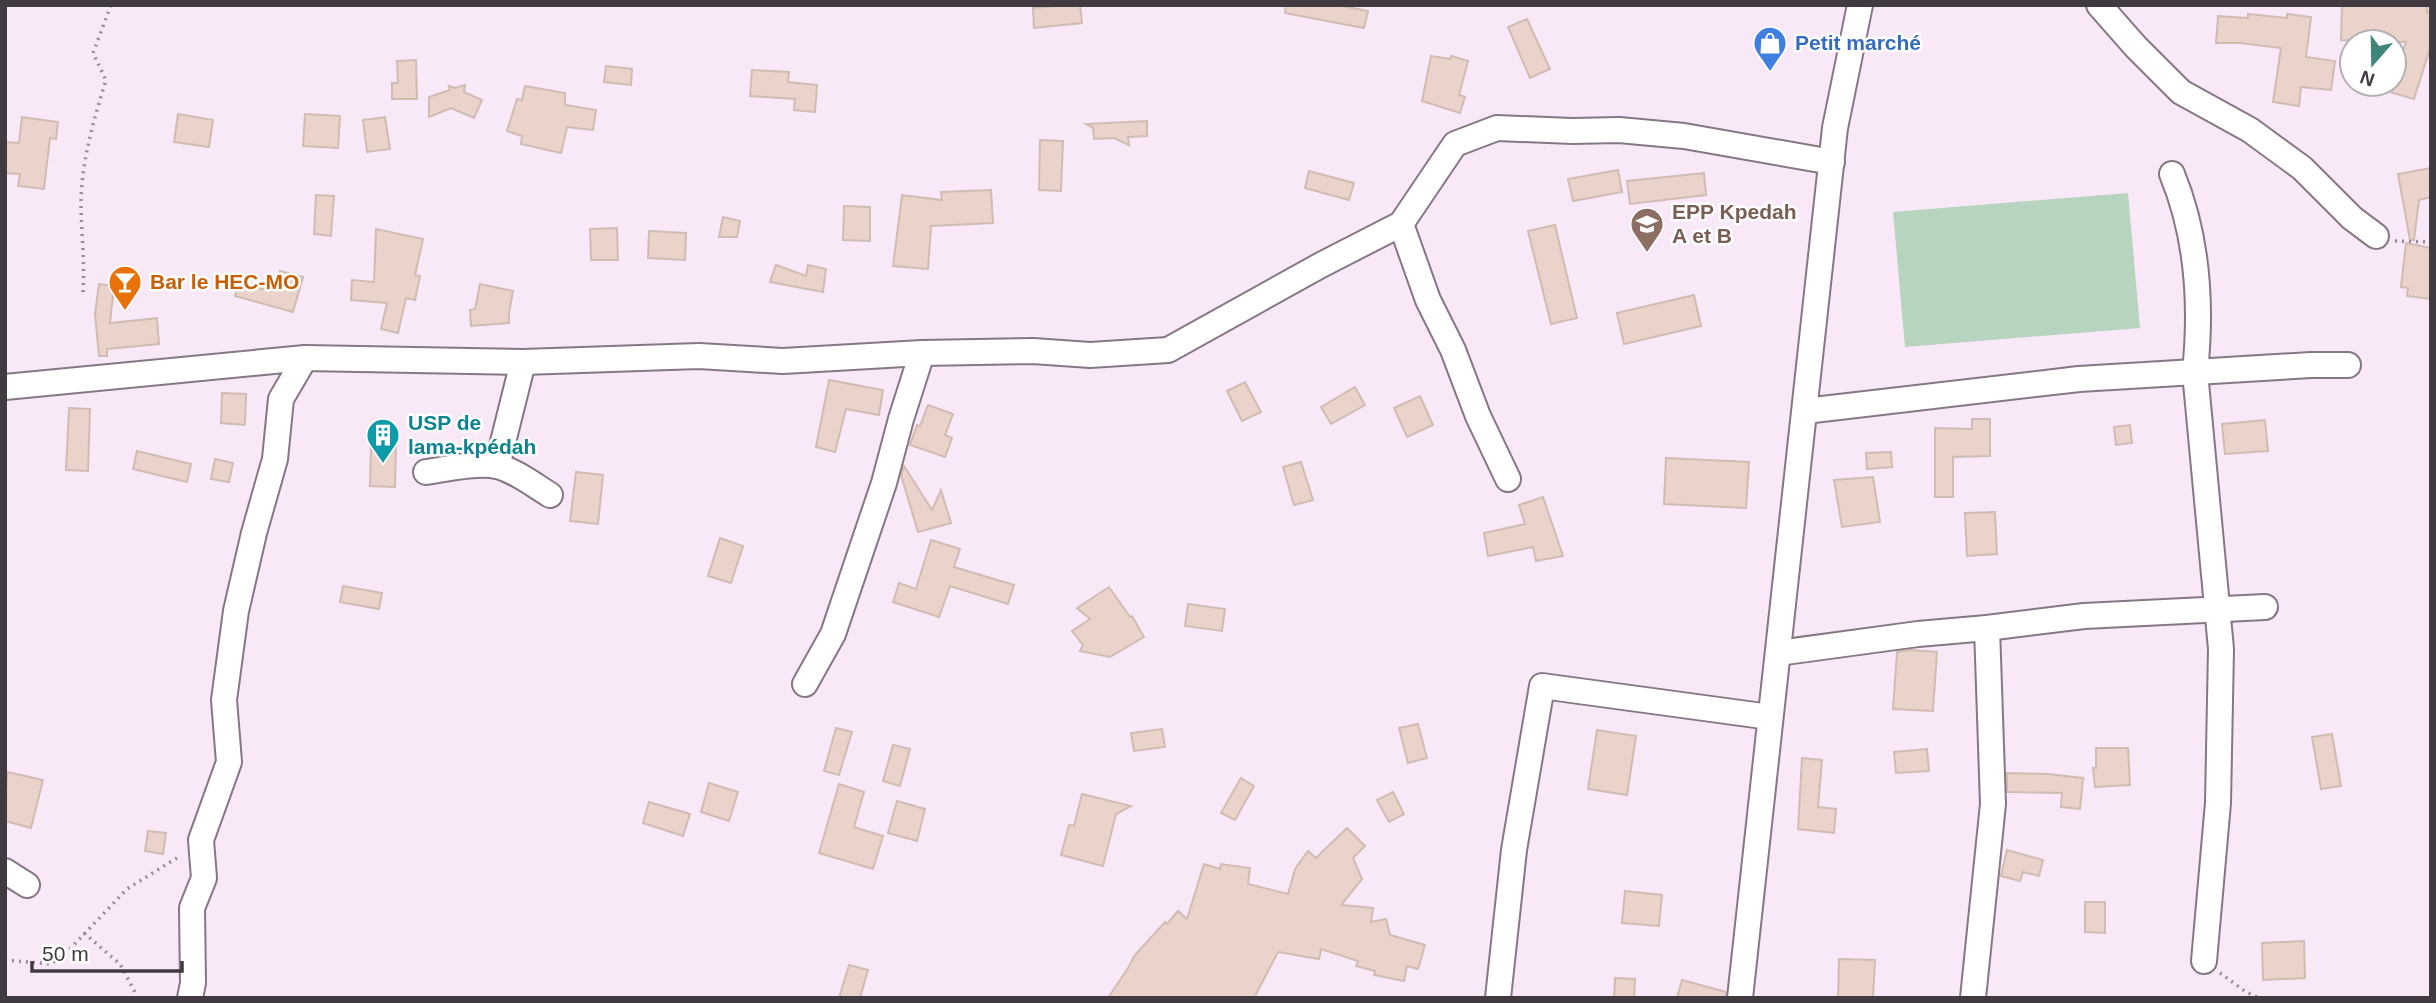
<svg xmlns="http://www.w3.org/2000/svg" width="2436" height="1003" viewBox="0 0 2436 1003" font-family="Arial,sans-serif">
<rect width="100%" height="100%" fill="#f9e8f8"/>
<!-- green -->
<path fill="#b7d4be" d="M2128 193 2140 328 1905 347 1893 212Z"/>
<!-- building -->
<g fill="#e9d3ca" stroke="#d1bcb3" stroke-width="2">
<path d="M1065 5H1080L1082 23 1034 28 1033 8Z"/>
<path d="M1286 5H1337L1368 11 1364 28 1285 13Z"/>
<path d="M2342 5H2427V13L2431 11V45L2414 99 2390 92 2406 42 2341 40Z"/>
<path d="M2248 14 2287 18V14L2311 17 2306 57 2335 61 2331 90 2301 87 2299 106 2273 102 2281 48 2240 43H2216L2218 16 2248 18Z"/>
<path d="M1527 19 1550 69 1530 78 1508 27Z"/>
<path d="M1431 56 1450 59 1451 56 1468 61 1459 95 1465 97 1460 113 1422 101Z"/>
<path d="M416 60 417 99H392V83H398L397 61Z"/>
<path d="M606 66 632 69 631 85 604 82Z"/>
<path d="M752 70 789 72 788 82 817 85 815 112 794 110 795 99 750 96Z"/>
<path d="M465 85 464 92 482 100 474 118 451 108 429 117V97L450 90 449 86 455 88Z"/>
<path d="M525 86 565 93V105L596 110 593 130 567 127 561 153 521 144 522 136 507 131 517 99 522 100Z"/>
<path d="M178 114 213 120 209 147 174 142Z"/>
<path d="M305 114 340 116 338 148 303 146Z"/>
<path d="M22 117 58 122 56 139 50 138 44 189 18 186 20 174 5 173V142L19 143Z"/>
<path d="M385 117 390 149 367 152 363 120Z"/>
<path d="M1147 121V136L1128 137 1129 145 1114 138 1094 139 1093 128 1086 124Z"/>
<path d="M1040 140 1063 141 1061 191 1039 190Z"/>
<path d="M2431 168V197L2419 200 2414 240H2410L2398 174Z"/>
<path d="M1618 170 1622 192 1573 201 1568 179Z"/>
<path d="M1309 171 1354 183 1349 200 1305 188Z"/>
<path d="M1704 173 1706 195 1630 204 1627 181Z"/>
<path d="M991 190 993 223 931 226 928 269 893 266 902 195 942 200 941 192Z"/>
<path d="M316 195 334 196 331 236 314 234Z"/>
<path d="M844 206 870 207V241L843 240Z"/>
<path d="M723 217 740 221 737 237H719Z"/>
<path d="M1555 225 1577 318 1551 324 1528 231Z"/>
<path d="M617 228 618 260H591L590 229Z"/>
<path d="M376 229 423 239 415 275 420 276 415 300 406 298 398 333 381 329 387 303 351 300 352 280 374 282Z"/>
<path d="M649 231 686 233 685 260 648 258Z"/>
<path d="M2406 243 2431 248V299L2407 296 2408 288 2401 287Z"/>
<path d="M776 265 806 276 808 265 826 269 823 292 770 282Z"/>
<path d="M280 271 303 277 293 312 235 296 238 284 274 291Z"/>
<path d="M99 284 114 286 110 323 157 318 159 344 107 349V356H99L95 314Z"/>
<path d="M480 284 513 291 509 313V323L471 326 470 310 475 309Z"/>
<path d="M1694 295 1701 326 1624 344 1617 313Z"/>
<path d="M829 380 883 390 879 415 846 409 835 452 816 447Z"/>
<path d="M1245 382 1261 412 1242 421 1227 391Z"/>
<path d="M1355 387 1365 405 1331 424 1321 407Z"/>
<path d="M222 393 246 394 245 425 221 423Z"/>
<path d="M1420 396 1433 425 1407 437 1394 408Z"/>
<path d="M928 405 953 414 945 435 952 438 945 457 910 445 917 425 920 426Z"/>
<path d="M69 408 90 409 88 471 66 470Z"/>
<path d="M1972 419H1990V456L1953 457V497H1935V428L1972 429Z"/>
<path d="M2265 420 2268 451 2225 454 2222 424Z"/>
<path d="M2130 425 2132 443 2116 445 2114 427Z"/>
<path d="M371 444 396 445 395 487 370 486Z"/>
<path d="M137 451 191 464 187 482 133 469Z"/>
<path d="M1891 452 1892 467 1867 469 1866 453Z"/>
<path d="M1666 458 1749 462 1746 508 1664 504Z"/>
<path d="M215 459 233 463 229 482 211 479Z"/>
<path d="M1301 462 1313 500 1294 505 1283 467Z"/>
<path d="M904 466 932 510 941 490 951 523 918 532 901 475Z"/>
<path d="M576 472 603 475 598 524 570 521Z"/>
<path d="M1873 477 1880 522 1842 527 1834 480Z"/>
<path d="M1543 497 1563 556 1536 561 1533 547 1488 556 1484 533 1525 524 1519 505Z"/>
<path d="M1995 512 1997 554 1967 556 1965 513Z"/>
<path d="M720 538 743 546 731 583 708 576Z"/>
<path d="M931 540 960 549 954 567 1014 585 1008 604 950 586 939 617 893 602 899 583 916 589Z"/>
<path d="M343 586 382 593 379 609 340 602Z"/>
<path d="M1109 587 1130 617 1132 616 1144 637 1110 657 1080 651 1083 645 1072 631 1090 619 1077 608Z"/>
<path d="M1188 604 1225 609 1222 631 1185 626Z"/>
<path d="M1910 650 1937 652 1933 711 1893 709 1897 652Z"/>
<path d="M1418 724 1427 758 1408 763 1399 728Z"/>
<path d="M836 728 852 732 839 775 824 771Z"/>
<path d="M1162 729 1165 747 1134 751 1131 733Z"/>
<path d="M1597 730 1636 736 1627 795 1588 789Z"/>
<path d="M2332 734 2341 786 2321 789 2312 737Z"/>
<path d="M893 745 910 749 900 786 883 781Z"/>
<path d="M2096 748H2128L2130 785 2095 787 2093 768H2096Z"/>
<path d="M1927 749 1929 771 1896 773 1894 752Z"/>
<path d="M1802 758 1822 760 1818 807 1836 809 1834 833 1798 829Z"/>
<path d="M7 772 43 780 31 828 5 821Z"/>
<path d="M2007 773 2048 774 2083 778 2080 809 2061 807 2062 793 2007 792Z"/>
<path d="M1241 778 1254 786 1235 820 1221 813Z"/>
<path d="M709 783 738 792 729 821 701 812Z"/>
<path d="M839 784 864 792 854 827 883 836 873 869 819 853Z"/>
<path d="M1393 792 1404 814 1389 822 1377 800Z"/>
<path d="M1082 794 1131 806 1116 814 1103 866 1061 855 1069 825 1074 826Z"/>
<path d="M897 801 925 809 917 841 888 833Z"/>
<path d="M649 802 690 814 683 836 643 823Z"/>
<path d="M1347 828 1365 846 1353 858 1362 879 1341 905 1373 908 1371 922 1386 919 1390 935 1425 945 1418 969 1407 966 1404 981 1374 975 1375 971 1356 966 1358 961 1321 949 1319 959 1278 952 1254 998H1108L1128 968 1135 955 1165 922 1167 924 1178 911 1187 919 1204 864 1220 869 1221 864 1250 868 1248 884 1288 894 1295 869 1308 851 1316 858Z"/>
<path d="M148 831 166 833 163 854 145 851Z"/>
<path d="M2007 850 2043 860 2039 876 2023 872 2020 881 2001 876Z"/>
<path d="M1625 891 1662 895 1659 926 1622 923Z"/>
<path d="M2085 902H2105V933L2085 932Z"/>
<path d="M2304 941 2305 978 2263 980 2262 943Z"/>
<path d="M1839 959 1875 960 1873 998H1838Z"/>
<path d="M849 965 868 970 860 998H839Z"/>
<path d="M1615 978 1635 979 1634 998H1614Z"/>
<path d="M1682 980 1726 992 1725 998H1677Z"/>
</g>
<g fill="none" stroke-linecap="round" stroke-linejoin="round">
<defs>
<g id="minor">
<path d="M2099 5 2136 47 2181 92 2250 130 2302 168 2352 218 2376 236"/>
<path d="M2172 174C2198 237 2202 305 2195 372L2221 649 2218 803 2204 961"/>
<path d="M1401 224 1428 300 1453 350 1478 416 1508 479"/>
<path d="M5 387 305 358 523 362 699 356 783 361 922 353 1033 351 1090 355 1168 350 1321 265 1401 224 1455 144 1497 128 1572 131 1619 130 1684 136 1832 162"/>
<path d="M1805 411 2079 379 2311 365H2348"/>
<path d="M497 466 523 362"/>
<path d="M426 472C446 469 477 462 497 466 516 471 534 485 550 495"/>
<path d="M1778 653 1918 634 1987 628 2084 616 2265 607"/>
<path d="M805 684 833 634 884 483 901 419 922 353"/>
<path d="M5 871 27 885"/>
<path d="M190 998 193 983 192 908 204 878 201 840 229 762 224 700 236 611 254 533 275 459 281 399 305 358"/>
<path d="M1498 998 1514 850 1542 686 1770 717"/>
<path d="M1740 998 1835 128 1860 5"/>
<path d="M1973 998 1993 804 1987 628"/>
</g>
</defs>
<!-- minor casing -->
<use href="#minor" stroke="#867785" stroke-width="28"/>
<!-- path -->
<g stroke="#968b96" stroke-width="3.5" stroke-dasharray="2 5" stroke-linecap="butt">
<path d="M2395 241 2431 242"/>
<path d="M83 292C85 261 81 231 81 201 82 159 94 119 106 80L93 53 111 5"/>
<path d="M84 933 120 964 138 998"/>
<path d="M5 960 51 964 67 952 127 889 180 856"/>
<path d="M2220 973 2246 992 2259 998"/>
</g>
<!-- minor -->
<use href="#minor" stroke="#fff" stroke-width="24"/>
</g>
<!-- icons -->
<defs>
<symbol id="shop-pin" viewBox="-11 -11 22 30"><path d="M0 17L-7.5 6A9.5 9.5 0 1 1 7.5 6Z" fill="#3f7fe0" stroke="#fff"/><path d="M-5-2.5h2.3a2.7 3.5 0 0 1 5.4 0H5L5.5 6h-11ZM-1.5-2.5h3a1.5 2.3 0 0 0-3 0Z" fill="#fff"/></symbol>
<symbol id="school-pin" viewBox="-11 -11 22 30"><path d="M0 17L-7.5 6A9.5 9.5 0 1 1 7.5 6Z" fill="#8d6e63" stroke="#fff"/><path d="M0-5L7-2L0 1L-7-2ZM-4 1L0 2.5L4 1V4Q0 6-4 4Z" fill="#fff"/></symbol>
<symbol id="bar-pin" viewBox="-11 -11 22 30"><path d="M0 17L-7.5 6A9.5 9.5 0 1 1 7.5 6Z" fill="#e8710a" stroke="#fff"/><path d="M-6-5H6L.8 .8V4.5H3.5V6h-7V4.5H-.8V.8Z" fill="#fff"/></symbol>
<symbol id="building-pin" viewBox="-11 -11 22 30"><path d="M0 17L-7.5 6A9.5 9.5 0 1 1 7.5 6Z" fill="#0f9aa8" stroke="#fff"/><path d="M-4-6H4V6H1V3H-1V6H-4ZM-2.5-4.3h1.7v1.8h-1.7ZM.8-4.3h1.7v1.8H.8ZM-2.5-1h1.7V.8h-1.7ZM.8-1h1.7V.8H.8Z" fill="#fff"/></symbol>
</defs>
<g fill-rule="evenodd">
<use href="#shop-pin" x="1751" y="24" width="38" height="52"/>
<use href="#school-pin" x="1628" y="205" width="38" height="52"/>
<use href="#bar-pin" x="106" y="263" width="38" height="52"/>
<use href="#building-pin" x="364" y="416" width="38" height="52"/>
</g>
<g text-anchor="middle" stroke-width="5" stroke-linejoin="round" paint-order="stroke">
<!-- shop labels -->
<g font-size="21" font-weight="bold" fill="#366cbe" stroke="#fff" text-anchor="start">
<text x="1795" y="50">Petit marché</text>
</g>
<!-- education labels -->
<g font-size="21" font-weight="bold" fill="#785e54" stroke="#fff" text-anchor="start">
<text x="1672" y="219">EPP Kpedah<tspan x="1672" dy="24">A et B</tspan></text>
</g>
<!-- food labels -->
<g font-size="21" font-weight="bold" fill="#c56008" stroke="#fff" text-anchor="start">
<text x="150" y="289">Bar le HEC-MO</text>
</g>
<!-- culture labels -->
<g font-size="21" font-weight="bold" fill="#0d838f" stroke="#fff" text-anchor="start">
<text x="408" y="430">USP de<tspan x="408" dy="24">lama-kpédah</tspan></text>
</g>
</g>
<!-- border -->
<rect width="2436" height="1003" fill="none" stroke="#413b41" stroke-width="14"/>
<!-- north arrow -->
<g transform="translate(2373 63) rotate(200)"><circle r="33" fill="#ffffff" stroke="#b3b1b3" stroke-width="2"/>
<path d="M0-5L12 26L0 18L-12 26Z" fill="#41867b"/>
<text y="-10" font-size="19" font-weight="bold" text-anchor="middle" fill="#413b41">N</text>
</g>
<!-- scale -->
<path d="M32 961v10h150v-10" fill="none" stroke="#413b41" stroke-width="3.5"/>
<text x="42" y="961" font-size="21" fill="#413b41" stroke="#ffffff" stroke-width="5" paint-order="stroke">50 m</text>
</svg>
